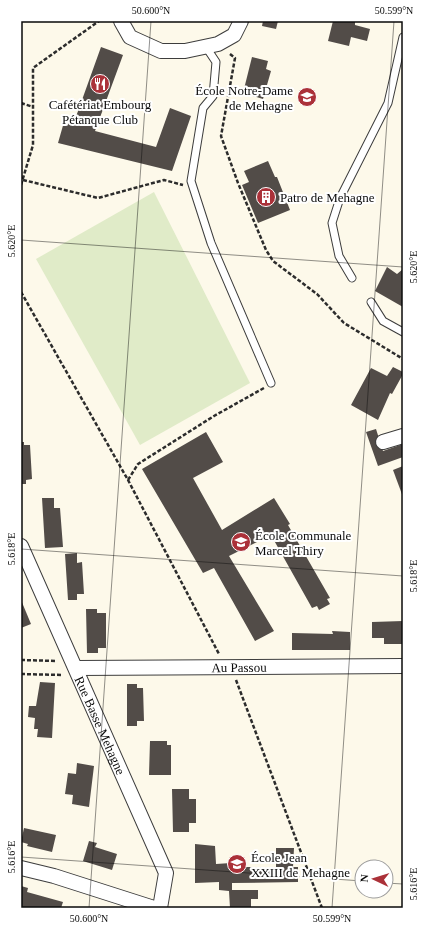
<svg xmlns="http://www.w3.org/2000/svg" width="424" height="929" viewBox="0 0 424 929" font-family="Georgia,serif">
<rect width="100%" height="100%" fill="#fdf9ea"/>
<!-- pitch -->
<path fill="#e0ebc8" d="M154 192 250 383 140 445 36 259Z"/>
<!-- building -->
<g fill="#524c48">
<path d="M263 21H278L276 29 262 26Z"/>
<path d="M333 21H355V25L370 29 367 41 351 37 349 46 328 41Z"/>
<path d="M101 47 123 55 95 131 156 147 170 108 191 116 172 171 58 143 64 122 73 125Z"/>
<path d="M252 57 268 61 266 69 271 71 263 99 243 93Z"/>
<path d="M268 161 275 177H277L290 210 258 223 242 185 249 182 244 171Z"/>
<path d="M387 267 397 274 403 269V307L375 291Z"/>
<path d="M393 367 403 372V374L392 394 390 393 378 420 351 405 371 368 387 376Z"/>
<path d="M376 429 383 451 403 444V457L378 466 366 432Z"/>
<path d="M206 432 223 462 193 478 222 530 274 498 290 524 288 525 330 598 327 599 330 604 319 610 317 606 312 608 271 535 229 556 274 631 255 641 214 568 203 573 142 469Z"/>
<path d="M21 442H24V445H30L32 479 26 480V484H21Z"/>
<path d="M403 466V497L393 470Z"/>
<path d="M42 498H54V508H60L63 547 45 548Z"/>
<path d="M77 553V563L82 562 84 594H77V600H68L65 554Z"/>
<path d="M21 600 31 624 21 628Z"/>
<path d="M86 609H97V613H106V648H98V653H87Z"/>
<path d="M403 621V644H384V638H372V622Z"/>
<path d="M332 631 350 632V650H292V633L333 634Z"/>
<path d="M40 682 55 683 52 738 37 737 38 729H34L35 718 28 717 29 706H36Z"/>
<path d="M127 684H137V688H143L144 721H137V726H127Z"/>
<path d="M150 741H167V745H171V775H149Z"/>
<path d="M77 763 94 766 89 807 72 804 73 795 65 794 68 773 76 774Z"/>
<path d="M172 789H189V799H196V823H189V832H173Z"/>
<path d="M24 828 56 835 52 852 27 846 28 844 21 842Z"/>
<path d="M89 841 97 843 95 847 117 854 112 870 83 861Z"/>
<path d="M195 844 215 846 216 864 231 863 232 867H276V848H294L293 867H298V882L232 883V890H258V899H251V908H230L229 891 219 890V882L195 883Z"/>
<path d="M21 886 28 888 27 892 63 902 61 908H21Z"/>
</g>
<g fill="none" stroke-linecap="round" stroke-linejoin="round">
<defs>
<g id="lane">
<path d="M206 47 216 62 213 96 203 108 191 181 211 243 271 383"/>
<path d="M352 278 339 256 332 223 340 198 388 103 403 37"/>
<path d="M371 302 383 321 403 332"/>
</g>
<g id="street">
<path d="M121 21 130 37 161 51H185L218 44 234 35 241 21"/>
<path d="M383 442 403 436"/>
<path id="s1" d="M21 546 166 873 160 908"/>
<path id="s2" d="M76 668 403 666"/>
<path d="M21 868 54 876 154 908"/>
</g>
</defs>
<!-- lane casing -->
<use href="#lane" stroke="#3d3d3d" stroke-width="9"/>
<!-- street casing -->
<use href="#street" stroke="#3d3d3d" stroke-width="16"/>
<!-- path -->
<g stroke="#2c2c2c" stroke-width="2.5" stroke-dasharray="4 2" stroke-linecap="butt">
<path d="M230 54 235 58 221 136 238 183 266 250 273 261 317 294 344 323 403 359"/>
<path d="M21 103 33 107"/>
<path d="M23 180 98 198 164 180 183 185"/>
<path d="M21 185 33 145V68L99 21"/>
<path d="M21 292 128 480 219 654"/>
<path d="M128 480 138 464 214 416 264 388"/>
<path d="M21 660 57 661"/>
<path d="M21 674 63 675"/>
<path d="M236 680 322 908"/>
</g>
<!-- lane -->
<use href="#lane" stroke="#fff" stroke-width="7"/>
<!-- street -->
<use href="#street" stroke="#fff" stroke-width="14"/>
</g>
<!-- ticks -->
<path fill="none" stroke="#0a0a0a" stroke-width="1" stroke-opacity="0.45" d="M21 240 403 267M21 549 403 576M21 857 362 881M386 883 403 884M89 908 151 21M332 908 394 21"/>
<!-- icons -->
<defs>
<symbol id="restaurant-disc" viewBox="-11 -11 22 22"><circle r="9.5" fill="#ab3139" stroke="#fff"/><path d="M-5-6h1v4h1v-4h1v4h1v-4h1v5L-1.5 .5V6h-2V.5L-5-1ZM5-6V6H3V1.5H1.5Q1.5-4 5-6Z" fill="#fff"/></symbol>
<symbol id="school-disc" viewBox="-11 -11 22 22"><circle r="9.5" fill="#ab3139" stroke="#fff"/><path d="M0-5L7-2L0 1L-7-2ZM-4 1L0 2.5L4 1V4Q0 6-4 4Z" fill="#fff"/></symbol>
<symbol id="building-disc" viewBox="-11 -11 22 22"><circle r="9.5" fill="#ab3139" stroke="#fff"/><path d="M-4-6H4V6H1V3H-1V6H-4ZM-2.5-4.3h1.7v1.8h-1.7ZM.8-4.3h1.7v1.8H.8ZM-2.5-1h1.7V.8h-1.7ZM.8-1h1.7V.8H.8Z" fill="#fff"/></symbol>
</defs>
<g fill-rule="evenodd">
<use href="#restaurant-disc" x="89" y="73" width="22" height="22"/>
<use href="#school-disc" x="296" y="86" width="22" height="22"/>
<use href="#building-disc" x="255" y="186" width="22" height="22"/>
<use href="#school-disc" x="230" y="531" width="22" height="22"/>
<use href="#school-disc" x="226" y="853" width="22" height="22"/>
</g>
<g text-anchor="middle" stroke-width="4" stroke-linejoin="round" paint-order="stroke">
<!-- poi labels -->
<g font-size="13" fill="#0a0a0a" stroke="#fff" text-anchor="start">
<text x="293" y="95" text-anchor="end">École Notre-Dame<tspan x="293" dy="15">de Mehagne</tspan></text>
<text x="100" y="109" text-anchor="middle">Cafétériat Embourg<tspan x="100" dy="15">Pétanque Club</tspan></text>
<text x="280" y="202">Patro de Mehagne</text>
<text x="255" y="540">École Communale<tspan x="255" dy="15">Marcel Thiry</tspan></text>
<text x="251" y="862">École Jean<tspan x="251" dy="15">XXIII de Mehagne</tspan></text>
</g>
<!-- street labels -->
<g font-size="13" fill="#0a0a0a" stroke="#fff">
<text dy="5" stroke="none"><textPath href="#s2" startOffset="163">Au Passou</textPath></text>
<text dy="5" stroke="none"><textPath href="#s1" startOffset="196">Rue Basse Mehagne</textPath></text>
</g>
</g>
<!-- border -->
<rect width="424" height="929" fill="none" stroke="#ffffff" stroke-width="44"/>
<!-- north arrow -->
<g transform="translate(374 879) rotate(274)"><circle r="19" fill="#ffffff" stroke="#9d9d9d"/>
<path d="M0-3L7 15L0 10L-7 15Z" fill="#ab3139"/>
<text y="-6" font-size="11" font-weight="bold" text-anchor="middle" fill="#0a0a0a">N</text>
</g>
<rect x="22" y="22" width="380" height="885" fill="none" stroke="#0a0a0a" stroke-width="1.5"/>
<g font-size="10" text-anchor="middle" fill="#0a0a0a">
<text x="151" y="14">50.600°N</text>
<text x="394" y="14">50.599°N</text>
<text transform="translate(11 241) rotate(-90)" y="4">5.620°E</text>
<text transform="translate(413 267) rotate(-90)" y="4">5.620°E</text>
<text transform="translate(11 549) rotate(-90)" y="4">5.618°E</text>
<text transform="translate(413 576) rotate(-90)" y="4">5.618°E</text>
<text transform="translate(11 857) rotate(-90)" y="4">5.616°E</text>
<text transform="translate(413 884) rotate(-90)" y="4">5.616°E</text>
<text x="89" y="922">50.600°N</text>
<text x="332" y="922">50.599°N</text>
</g>
</svg>
